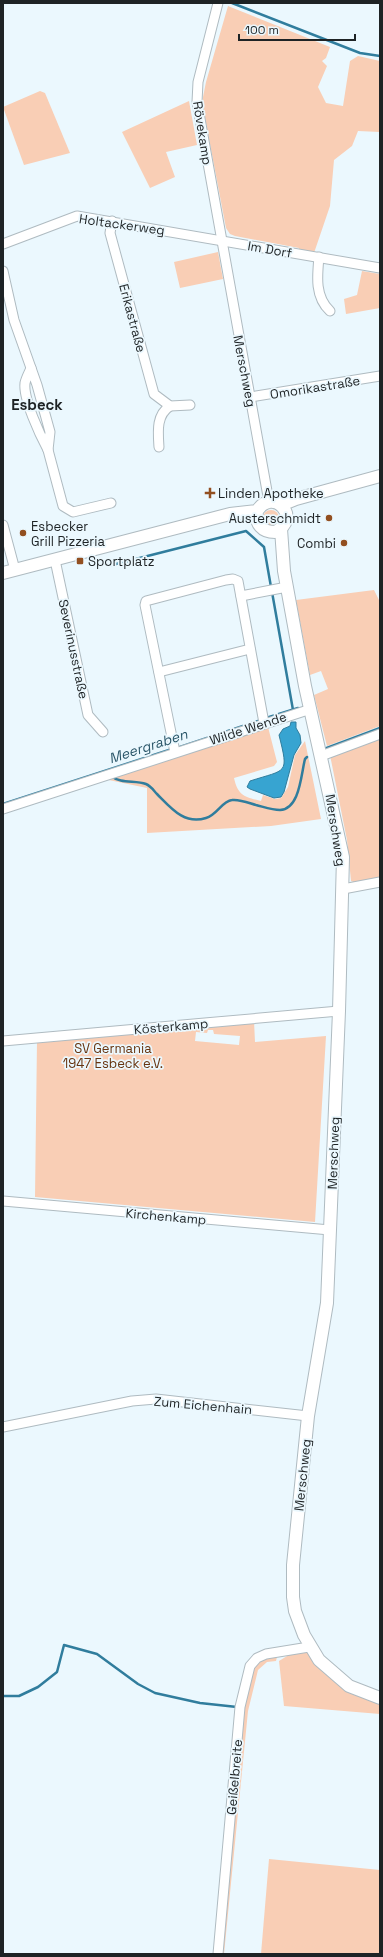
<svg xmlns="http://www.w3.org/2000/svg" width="383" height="1957" viewBox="0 0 383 1957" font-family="'Space Grotesk',sans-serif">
<rect width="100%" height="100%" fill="#ebf8fe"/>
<!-- green -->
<g fill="#f9ceb5" fill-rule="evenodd">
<path d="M228 6 330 47 326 58 322 61 327 66 318 87 326 103 343 106 350 61 358 56 380 61V132L358 131 352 146 334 160 330 206 314 253 299 250V248L235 236 230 234 226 228 202 102 206 82Z"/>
<path d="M40 91 45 93 70 153 24 165 3 107Z"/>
<path d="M189 101 197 145 166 152 175 177 150 188 122 132Z"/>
<path d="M218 252 223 279 180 288 174 262Z"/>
<path d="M362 271 380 274V308L346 314 344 299 357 295Z"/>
<circle cx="271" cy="518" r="8"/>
<path d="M374 590 380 602V726L327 746 314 695 328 689 321 671 310 675 296 600Z"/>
<path d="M268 727 277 762 274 766 234 778C238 796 245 797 261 801L263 795 275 799 281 798 288 787 295 755 305 741 321 819 271 826 147 833V788L104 779Z"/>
<path d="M380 736V878L356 883 351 881 347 840 330 755Z"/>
<path d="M254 1021 255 1042 326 1036 315 1222 35 1197 37 1041ZM208 1030H213L214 1034 240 1036 239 1045 195 1041 196 1032 207 1033Z"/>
<path d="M307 1650 380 1702V1714L284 1706 279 1661 292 1653Z"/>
<path d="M277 1657 276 1661 267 1662 258 1670 248 1711 224 1954H221L244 1711 253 1668 260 1660Z"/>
<path d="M269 1859 380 1870V1954H261Z"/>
</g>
<!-- water -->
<path fill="#37a4d1" stroke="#307d9d" d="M291 722H296V728L300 735 301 743 294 755 284 792 281 797 274 798 250 789 247 787 250 781C287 769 289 775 279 735L283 729 290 726Z"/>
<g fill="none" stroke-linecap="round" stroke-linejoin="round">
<!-- stream -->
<g stroke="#307d9d" stroke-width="2.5">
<path d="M232 3 360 53 380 56"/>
<path d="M112 565 246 531 264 547 271 587"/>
<path d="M272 592 293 710"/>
<path d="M266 718 298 708"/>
<path d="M177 748 261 720"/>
<path d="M324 749 380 728"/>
<path d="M111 776C121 784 135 780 146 784 151 786 154 791 157 794 171 808 184 825 206 818 217 815 222 801 232 800 240 799 249 803 256 805 264 807 272 810 280 810 300 809 301 774 305 759L307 757"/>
<path d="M3 804 172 749"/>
<path d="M3 1696H19L38 1687 57 1672 64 1645 97 1654 138 1684 155 1693 200 1703 237 1707"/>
</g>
<defs>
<g id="street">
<path d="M218 3 198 82 197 102 269 502"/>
<path d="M112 221 110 233 154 394 170 406 190 405"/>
<path d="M3 244 77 216 380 268"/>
<path d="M319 257C317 277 315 297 330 311"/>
<path d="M3 271 14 320 31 368"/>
<path d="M31 368 37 385 50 432 48 450C40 435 23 399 25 383 26 378 29 373 31 368Z"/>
<path d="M250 397 380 376"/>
<path d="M159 447C158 432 156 415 170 406"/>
<path d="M48 450 63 506 73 512 111 503"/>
<path d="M3 525 15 570"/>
<path d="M55 560 88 715 103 732"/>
<path d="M241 596 287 587"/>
<path d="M159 672 250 649"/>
<path d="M175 752 145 605 146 601 226 580 233 579 238 581 264 723"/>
<path d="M321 756 380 734"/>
<path d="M3 809 311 709"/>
<path d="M343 889 380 882"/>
<path d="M3 1041 339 1011"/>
<path d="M3 1201 330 1230"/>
<path d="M3 1427 132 1401 156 1399 308 1416"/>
<path d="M218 1954 240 1707 250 1666 257 1658 266 1654 309 1647"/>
</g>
<g id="secondary">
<path d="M281 505 296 499 380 476"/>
<path d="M281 529 284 571 305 686 343 857 339 1011 327 1303 308 1416 293 1565V1597L295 1611 304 1635 319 1660 349 1686 380 1698"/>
<path d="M3 573 230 514 257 511C273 486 303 518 275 532 262 532 255 524 257 511"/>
</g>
</defs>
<!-- street casing -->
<use href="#street" stroke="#afbbc1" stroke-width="11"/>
<!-- secondary casing -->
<use href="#secondary" stroke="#afbbc1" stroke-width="14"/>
<!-- street -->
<use href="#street" stroke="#fff" stroke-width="9"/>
<!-- secondary -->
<use href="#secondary" stroke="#fff" stroke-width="12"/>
</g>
<!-- markers -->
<g fill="#924f20" stroke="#ebf8fe" stroke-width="1.5">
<path d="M208 487h4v4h4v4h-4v4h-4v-4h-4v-4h4z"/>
<circle cx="329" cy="518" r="4"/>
<circle cx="23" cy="533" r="4"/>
<circle cx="344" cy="543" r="4"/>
<rect x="76" y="557" width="8" height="8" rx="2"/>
</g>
<g text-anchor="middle" stroke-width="3.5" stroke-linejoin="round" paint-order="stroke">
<!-- street labels -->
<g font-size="13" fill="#1e2325" stroke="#ebf8fe">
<text transform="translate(203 133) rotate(81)" y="5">Rövekamp</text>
<text transform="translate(122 224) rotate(8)" y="5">Holtackerweg</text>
<text transform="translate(270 249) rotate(10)" y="5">Im Dorf</text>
<text transform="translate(133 318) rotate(75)" y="5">Erikastraße</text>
<text transform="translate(245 371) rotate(79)" y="5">Merschweg</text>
<text transform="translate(315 387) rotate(-9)" y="5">Omorikastraße</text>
<text transform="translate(74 649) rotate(78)" y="5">Severinusstraße</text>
<text transform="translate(248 728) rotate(-18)" y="5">Wilde Wende</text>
<text transform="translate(336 830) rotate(81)" y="5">Merschweg</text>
<text transform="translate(171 1026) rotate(-5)" y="5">Kösterkamp</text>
<text transform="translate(333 1153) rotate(-88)" y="5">Merschweg</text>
<text transform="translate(166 1216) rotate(5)" y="5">Kirchenkamp</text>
<text transform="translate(203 1405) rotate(5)" y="5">Zum Eichenhain</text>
<text transform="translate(302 1475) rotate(-84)" y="5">Merschweg</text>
<text transform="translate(234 1777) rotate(-85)" y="5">Geißelbreite</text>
</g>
<!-- poi labels -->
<g font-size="13" fill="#1e2325" stroke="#ebf8fe" text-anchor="start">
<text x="218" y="498">Linden Apotheke</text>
<text x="321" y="523" text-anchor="end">Austerschmidt</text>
<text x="31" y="531">Esbecker<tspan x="31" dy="15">Grill Pizzeria</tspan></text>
<text x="336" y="548" text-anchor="end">Combi</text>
<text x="88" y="566">Sportplatz</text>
</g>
<!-- park labels -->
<g font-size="13" fill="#683510" stroke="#ebf8fe">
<text x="113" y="1053">SV Germania<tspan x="113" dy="15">1947 Esbeck e.V.</tspan></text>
</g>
<!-- water labels -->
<g font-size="14" font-style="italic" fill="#295568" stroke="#ebf8fe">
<text transform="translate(148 746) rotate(-18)" y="5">Meergraben</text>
</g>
<!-- quarter labels -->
<g font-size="15" font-weight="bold" fill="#1e2325" stroke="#ebf8fe">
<text x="37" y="410">Esbeck</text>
</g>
</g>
<!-- border -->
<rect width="383" height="1957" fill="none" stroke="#1e2325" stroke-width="8"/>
<!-- scale -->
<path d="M239 34v6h116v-6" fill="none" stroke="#1e2325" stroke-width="2"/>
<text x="245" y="34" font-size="12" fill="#1e2325" stroke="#ebf8fe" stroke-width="3" paint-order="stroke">100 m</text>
</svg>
